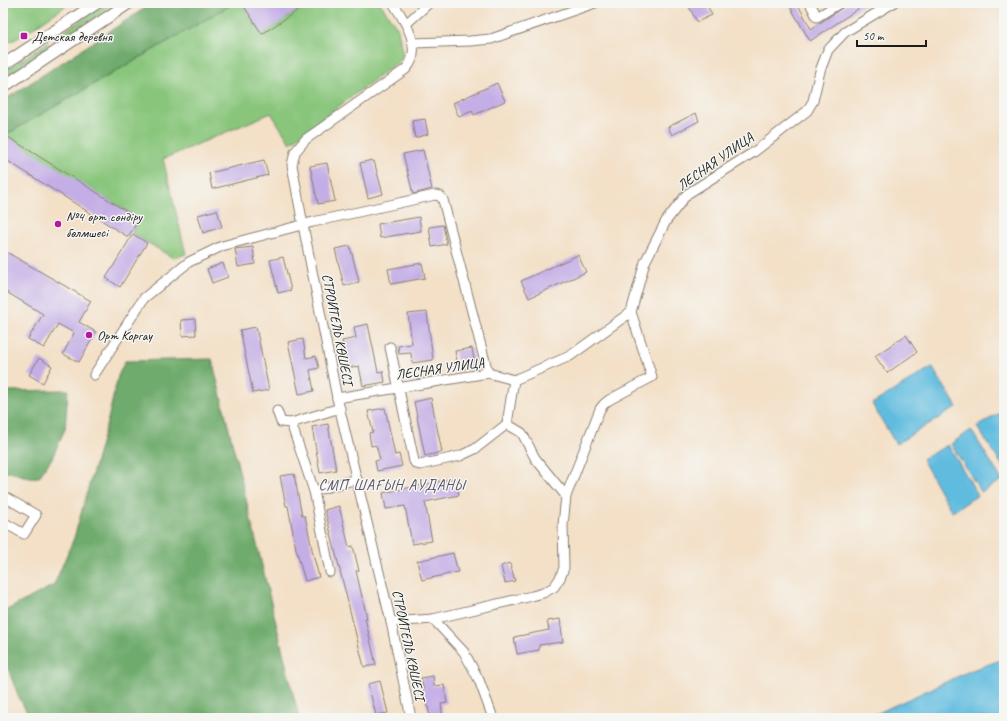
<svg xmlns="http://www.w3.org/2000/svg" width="1007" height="721" viewBox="0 0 1007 721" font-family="Caveat,sans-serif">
<rect width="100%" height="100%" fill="#f6f6f2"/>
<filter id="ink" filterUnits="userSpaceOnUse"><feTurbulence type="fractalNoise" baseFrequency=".025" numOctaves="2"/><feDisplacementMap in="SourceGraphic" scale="8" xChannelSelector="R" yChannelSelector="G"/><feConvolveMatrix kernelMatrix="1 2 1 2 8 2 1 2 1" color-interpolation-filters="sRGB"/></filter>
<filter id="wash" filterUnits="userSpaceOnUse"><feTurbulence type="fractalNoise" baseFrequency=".012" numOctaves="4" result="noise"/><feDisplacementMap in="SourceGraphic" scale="16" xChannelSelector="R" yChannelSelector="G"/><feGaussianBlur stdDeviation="0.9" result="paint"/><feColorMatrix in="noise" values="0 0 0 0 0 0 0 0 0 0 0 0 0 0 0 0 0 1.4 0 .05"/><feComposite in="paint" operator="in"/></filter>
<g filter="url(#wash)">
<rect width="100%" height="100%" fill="#f3e0c7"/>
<!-- green -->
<g fill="#89c67c" stroke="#52714c">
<path d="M3 3H70L18 38 3 45Z"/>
<path d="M107 3H117L56 42 54 38Z"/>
<path d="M230 3H242L262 33 309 3H380L398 29 403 58 290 143 271 113 163 159 186 254 173 258 132 233 139 219 4 136 231 5Z"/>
<path d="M47 43 50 46 3 78V72Z"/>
</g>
<!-- forest -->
<g fill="#6eab6c" stroke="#456444">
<path d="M153 3H230L231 5 3 136V101Z"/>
<path d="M212 359 299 718H30L18 695 3 656V612L54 585 74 538 108 419 118 376 125 361Z"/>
<path d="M68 390 65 429 52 458 39 477C24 479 17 472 3 471V391Z"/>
</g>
<!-- water -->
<g fill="#61bcdf" stroke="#3e6c7e">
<path d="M932 367 957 407 896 444 872 404Z"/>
<path d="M999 413 1004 422V468L977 427Z"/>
<path d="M971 430 1002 480 981 492 951 444Z"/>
<path d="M948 445 978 495 952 512 922 459Z"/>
<path d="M1004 659V718H867L972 670Z"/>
</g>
<g id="blocks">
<!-- building -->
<g fill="#c4aee6">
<path d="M242 3H309L262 34Z"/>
<path d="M687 3H706L712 15 697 22Z"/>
<path d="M788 3H797L811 29 849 3H867L810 41Z"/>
<path d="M497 83 505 101 474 115 472 111 459 117 453 103Z"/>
<path d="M696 113 699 121 672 135 668 127Z"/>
<path d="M425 119 428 134 415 138 412 121Z"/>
<path d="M8 137 139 219 128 237 3 158V145Z"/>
<path d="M423 150 432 189 413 194 403 154Z"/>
<path d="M264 160 268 175 212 189 209 173Z"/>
<path d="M372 160V162L374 161 383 194 368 198 360 163Z"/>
<path d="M327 163 335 201 318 204 310 166Z"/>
<path d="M217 210 222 227 203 233 198 215Z"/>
<path d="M419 217 421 231 380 238 378 224Z"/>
<path d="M443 225 447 244 432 247 429 227Z"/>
<path d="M133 234 147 243 120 287 106 278Z"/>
<path d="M350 246 359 282 344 286 335 249Z"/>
<path d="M253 247 255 264 238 267 235 249Z"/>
<path d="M3 250 91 301 79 322 96 332 79 362 63 354 74 333 58 324 44 348 28 339 43 314 3 290Z"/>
<path d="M578 255 586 272 529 298 521 281Z"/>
<path d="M283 257 291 290 278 293 270 260Z"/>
<path d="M223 263 228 277 212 283 207 269Z"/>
<path d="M422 263 425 278 391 284 388 269Z"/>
<path d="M427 312 433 360 412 363 411 353 399 354 398 346 412 344 408 314Z"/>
<path d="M195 319 196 335 182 336 181 320Z"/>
<path d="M368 324 378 372 383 371 385 382 363 386 359 366 348 368 342 341 356 338 354 327Z"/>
<path d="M256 327 269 390 253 393 240 330Z"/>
<path d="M906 335 917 352 887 373 875 356Z"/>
<path d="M303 339 306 358 316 356 319 368 310 370 314 391 299 394 288 342Z"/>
<path d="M472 348 475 366 459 370 455 351Z"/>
<path d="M39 358 52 366 43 383 29 375Z"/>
<path d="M431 398 442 452 425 456 414 402Z"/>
<path d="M385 408 395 455 399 454 402 466 377 471 375 461 380 460 376 445 371 446 369 433 373 432 368 411Z"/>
<path d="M328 424 336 470 320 473 312 427Z"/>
<path d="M294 474 302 516H305L313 554 319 577 305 581 296 549 288 506H286L280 476Z"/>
<path d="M456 478 459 495 425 502 432 541 412 544 405 506 386 509 383 493Z"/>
<path d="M339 506 349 547 353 546 359 571H356L367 618H365L376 665 364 667 325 510Z"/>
<path d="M453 553 458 572 422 580 417 561Z"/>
<path d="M510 563 515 581 505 583 501 566Z"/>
<path d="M560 619 563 642 539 645V650L517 654 514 637 549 630 547 621Z"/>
<path d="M433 676 434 686 444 685 447 703 441 704 443 718H430L428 707H427L421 678Z"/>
<path d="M380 681 388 713 376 715 368 684Z"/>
</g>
</g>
</g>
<g filter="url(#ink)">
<use href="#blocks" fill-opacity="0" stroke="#887e72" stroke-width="1"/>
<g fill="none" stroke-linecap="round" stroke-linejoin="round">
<defs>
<g id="minor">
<path d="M393 3C405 21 424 49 406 69L306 139 295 152 292 165 303 225 337 398 391 622 411 718"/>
<path d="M810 3 817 17 840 3"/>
<path d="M406 24 429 3"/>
<path d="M413 43 470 41 491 39 595 3"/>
<path d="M390 347 414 461 416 464 420 465 460 456 475 449 507 424 514 380"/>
<path d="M94 375 144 298 189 262 222 246 313 222 435 195 440 196 443 200 488 373"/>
<path d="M337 398 488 373 514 380 570 356 631 312 645 262 666 221 687 194 754 152 807 111 813 101 820 71 828 50 845 32 893 3"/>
<path d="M277 411 281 422 291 423"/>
<path d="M507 424 522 433 535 458 566 496"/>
<path d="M314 491 357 479"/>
<path d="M3 496 36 515 24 534 3 522"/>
<path d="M330 572 314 491 291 423 340 408"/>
<path d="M433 619 464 652 479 680 493 718"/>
<path d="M391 622 433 619 532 596 543 593 554 587 560 578 564 568 563 525 566 496 600 409 604 404 609 400 652 377 631 312"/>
</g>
<g id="major">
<path d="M3 65 97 3"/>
<path d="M3 87 129 3"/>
</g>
</defs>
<!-- minor casing -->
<use href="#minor" stroke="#887e72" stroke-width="11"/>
<!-- major casing -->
<use href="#major" stroke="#887e72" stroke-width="13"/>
<!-- minor -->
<use href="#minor" stroke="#fff" stroke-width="9"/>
<!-- major -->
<use href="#major" stroke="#fff" stroke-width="11"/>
</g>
</g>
<!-- markers -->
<g fill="#b5179e" stroke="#f6f6f2" stroke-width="1.5">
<rect x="20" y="32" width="8" height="8" rx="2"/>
<circle cx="58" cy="224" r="4"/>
<circle cx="89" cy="335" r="4"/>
</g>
<g text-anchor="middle" stroke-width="3" stroke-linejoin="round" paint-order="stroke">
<!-- poi labels -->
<g font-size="14" fill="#1c1c1c" stroke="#f6f6f2" text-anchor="start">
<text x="32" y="41">Детская деревня</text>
<text x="66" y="221">№4 өрт сөндіру<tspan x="66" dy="16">бөлмшесі</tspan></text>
<text x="97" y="340">Орт Коргау</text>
</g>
<!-- street labels -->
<g font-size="14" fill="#1c1c1c" stroke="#f6f6f2">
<text transform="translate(715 161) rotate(-35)" y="5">ЛЕСНАЯ УЛИЦА</text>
<text transform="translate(338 329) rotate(79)" y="5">СТРОИТЕЛЬ КӨШЕСІ</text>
<text transform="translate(440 368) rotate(-8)" y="5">ЛЕСНАЯ УЛИЦА</text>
<text transform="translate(409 645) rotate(78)" y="5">СТРОИТЕЛЬ КӨШЕСІ</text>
</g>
<!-- neighbourhood labels -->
<g font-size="15" letter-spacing="1" fill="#574f63" stroke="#f6f6f2">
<text x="392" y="490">СМП ШАҒЫН АУДАНЫ</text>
</g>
</g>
<!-- margin -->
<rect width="1007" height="721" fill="none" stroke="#f6f6f2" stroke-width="16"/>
<!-- scale -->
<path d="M857 40v6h69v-6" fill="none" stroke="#1c1c1c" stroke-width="2"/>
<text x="863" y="40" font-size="12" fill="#1c1c1c" stroke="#f6f6f2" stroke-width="3" paint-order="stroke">50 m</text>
</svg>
